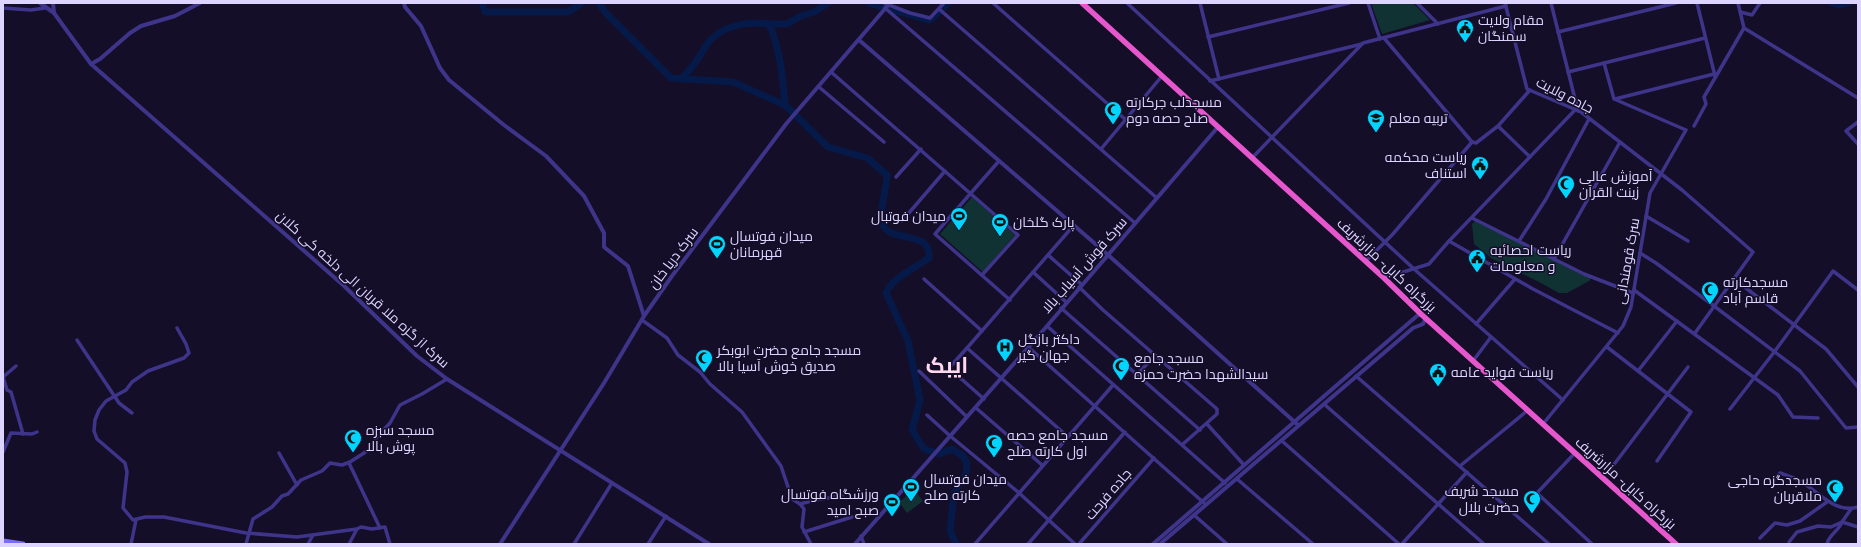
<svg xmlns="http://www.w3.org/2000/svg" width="1861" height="547" viewBox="0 0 1861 547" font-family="'Public Sans',Cairo,sans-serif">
<rect width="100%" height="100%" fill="#140e29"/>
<!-- green -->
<g fill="#103233">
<path d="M1371 3H1413L1430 20 1382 34Z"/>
<path d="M972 197 1015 235 983 272 940 234Z"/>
<path d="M1475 221 1592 277 1589 281 1567 293H1559L1539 282 1491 258 1474 244 1472 224Z"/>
<path d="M914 490 923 501 907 513 899 502Z"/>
</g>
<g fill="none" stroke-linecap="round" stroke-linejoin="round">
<!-- river -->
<g stroke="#061a49" stroke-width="7">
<path d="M482 3 485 12H568L582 3"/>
<path d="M599 3 605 12 671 78 733 82 785 105 828 147 867 158 887 175C887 188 878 213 883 225 891 243 932 230 929 258 915 268 893 277 886 293L908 341 920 400 912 430 924 449 939 454 952 449 963 456 967 463 966 474 954 493 950 531 956 544"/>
<path d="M869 3 882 7"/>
<path d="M1832 3 1838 5 1848 3"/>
<path d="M889 9 930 20 939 12"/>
<path d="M942 9 948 3"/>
<path d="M769 24H787L801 16 814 12 828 3"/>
<path d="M681 79C686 73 693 67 697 60 701 55 703 49 707 44 722 25 747 21 769 24 780 48 783 79 785 105"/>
</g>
<!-- minor -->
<g stroke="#3e358b" stroke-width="3.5">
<path d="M884 3 910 13 930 18 944 3"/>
<path d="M993 3 1126 120"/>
<path d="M1127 3 1414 269 1563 400"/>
<path d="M1200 3 1219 79"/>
<path d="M1368 3 1380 39"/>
<path d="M1417 3 1438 24"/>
<path d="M1505 3 1527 89 1581 112 1682 190 1753 252 1695 333"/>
<path d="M1551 3 1578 111"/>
<path d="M1697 3 1715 76"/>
<path d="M1738 3 1744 28 1858 98"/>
<path d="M3 8 31 10 45 8"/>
<path d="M885 8 1135 223"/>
<path d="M939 9 1157 198"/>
<path d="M1740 12 1752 15 1760 3"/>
<path d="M1558 32 1676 3"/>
<path d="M1208 37 1349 3"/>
<path d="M831 72 1018 235 982 275"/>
<path d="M1568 72 1705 38"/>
<path d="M1210 81 1362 44"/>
<path d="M819 87 884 142"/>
<path d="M1615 99 1714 74"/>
<path d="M1858 122 1846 131 1858 144"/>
<path d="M1498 126 1530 157"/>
<path d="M1694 126 1706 104 1704 97 1744 28"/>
<path d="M1472 142 1476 143 1498 126 1530 90"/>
<path d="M1101 149 1162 76"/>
<path d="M1252 158 1363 43 1506 6"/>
<path d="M999 161 935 234 1010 300"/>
<path d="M896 177 921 149"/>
<path d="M1646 216 1688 241"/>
<path d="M1472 218 1584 274 1633 293"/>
<path d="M902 221 945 171"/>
<path d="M1449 241 1533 289 1618 333"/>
<path d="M1519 241 1546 199 1589 119"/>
<path d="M1640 253 1656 263 1714 306 1800 371 1846 428 1858 427"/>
<path d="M1048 255 1081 284"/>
<path d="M1554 259 1620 142"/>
<path d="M1366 261 1392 235 1472 142 1384 38"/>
<path d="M1033 272 1066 302"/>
<path d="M1384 278 1429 264 1449 241 1575 110"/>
<path d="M924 279 982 331"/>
<path d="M1734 279 1826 349 1858 387"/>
<path d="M1079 287 1103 310 1217 409V414L1183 444"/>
<path d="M1634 290 1778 395 1793 417 1818 418"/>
<path d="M1061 308 1200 430"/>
<path d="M642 320 667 338 678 355 700 372 710 384 742 412 781 466 792 499 800 504 804 509 802 527 811 544"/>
<path d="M1476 324 1515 279"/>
<path d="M1047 326 1225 483"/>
<path d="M177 328 186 344 189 353 184 358 148 371 132 382 126 390 106 401 99 410 95 420 94 431 97 439 125 463 127 472 123 508 133 520 145 517H164L246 533 297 537 357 529 361 527 372 529 385 527 390 544"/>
<path d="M77 340 119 403 132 413"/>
<path d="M1027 346 1204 503"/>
<path d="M1607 347 1691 412 1657 461"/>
<path d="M967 348 1074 225"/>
<path d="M1473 361 1491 337"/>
<path d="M16 366 3 377 7 390 11 392 23 434"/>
<path d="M919 371 967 417"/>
<path d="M1638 371 1677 321"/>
<path d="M1137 375 1155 355"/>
<path d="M1356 376 1549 544"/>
<path d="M984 399 949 368 967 348 1067 436"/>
<path d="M1324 404 1484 544"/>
<path d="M976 408 1042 465"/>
<path d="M1730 409 1775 351 1831 274 1833 271 1858 290"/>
<path d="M927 415 949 435 1018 492 1075 544"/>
<path d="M1207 424 1244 465"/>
<path d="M1543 424 1623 326 1631 307 1650 193 1686 130 1614 99 1604 63"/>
<path d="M1282 441 1399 544"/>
<path d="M3 452 11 433 32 434 37 432"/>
<path d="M279 453 297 485"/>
<path d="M1575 453 1537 493 1592 544"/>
<path d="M349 463 380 528"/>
<path d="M1460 466 1528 410"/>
<path d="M1609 471 1688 367"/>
<path d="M1237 479 1313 544"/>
<path d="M1773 481 1780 473C1788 476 1796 478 1803 483 1820 493 1836 514 1858 507"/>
<path d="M800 504 815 500 842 496"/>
<path d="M1851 509 1842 522 1858 527"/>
<path d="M1194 515 1227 544"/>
<path d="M804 532 852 517"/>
<path d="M861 536 864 544"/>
<path d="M1760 538 1775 523 1787 525 1800 521 1827 502"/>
<path d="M1789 542 1797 532 1818 526 1831 527 1842 522"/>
<path d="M131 544 136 520"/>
<path d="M246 544 253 519 272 507 282 496 288 494 301 480 322 471 330 463 342 465 350 462 364 453 371 448 376 438 390 423 400 405 422 394 447 379"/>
<path d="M308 544 313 535"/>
<path d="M349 544 357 529"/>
<path d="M574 544 612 483"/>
<path d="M648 544 666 516"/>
<path d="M975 544 1113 385"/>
<path d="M1028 544 1125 432"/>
<path d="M1079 544 1154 458"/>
<path d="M1402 544 1467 472"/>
<path d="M1827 544C1829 534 1839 531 1842 522"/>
</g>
<!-- tertiary -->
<g stroke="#3e358b" stroke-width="4">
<path d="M40 3 54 13 91 64 343 285 417 356 447 379 709 544"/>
<path d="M53 3 54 13"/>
<path d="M404 3 405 7 421 26 440 68 449 80 504 125 546 156 584 196 604 233V247L628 266 644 316"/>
<path d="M859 40 1107 254 1298 425"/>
<path d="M91 64 100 59 130 33 141 26 175 16 200 3"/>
<path d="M500 544 604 383 644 316 672 276 786 124 890 3"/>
<path d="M855 544 1047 326 1218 127"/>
<path d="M1153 544 1418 315H1422"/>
<path d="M1160 544 1413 328 1423 324 1426 318"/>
</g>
<!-- secondary -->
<path stroke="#796cff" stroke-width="5" d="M3 541 23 544"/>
<!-- trunk -->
<path stroke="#e656cc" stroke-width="5.5" d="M1082 3 1384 278 1422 315 1676 544"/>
</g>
<!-- icons -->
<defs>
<symbol id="civic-pin" viewBox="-11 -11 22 30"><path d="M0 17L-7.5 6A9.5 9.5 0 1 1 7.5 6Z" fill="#01d5ff" stroke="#140e29"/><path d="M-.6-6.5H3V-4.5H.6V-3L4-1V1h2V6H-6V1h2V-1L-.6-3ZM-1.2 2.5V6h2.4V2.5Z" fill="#111"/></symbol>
<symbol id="mosque-pin" viewBox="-11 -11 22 30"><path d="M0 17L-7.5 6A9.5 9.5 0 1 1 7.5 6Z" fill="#01d5ff" stroke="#140e29"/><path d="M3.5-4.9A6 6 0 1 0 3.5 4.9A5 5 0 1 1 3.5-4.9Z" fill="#111"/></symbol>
<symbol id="university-pin" viewBox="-11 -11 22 30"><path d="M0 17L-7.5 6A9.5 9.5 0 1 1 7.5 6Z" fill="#01d5ff" stroke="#140e29"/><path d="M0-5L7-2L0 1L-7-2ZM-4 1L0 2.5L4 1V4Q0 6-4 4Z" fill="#111"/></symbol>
<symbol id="stadium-pin" viewBox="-11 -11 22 30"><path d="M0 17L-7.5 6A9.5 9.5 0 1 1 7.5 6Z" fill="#01d5ff" stroke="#140e29"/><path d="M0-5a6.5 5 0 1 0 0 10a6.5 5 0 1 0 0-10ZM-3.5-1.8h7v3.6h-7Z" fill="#111"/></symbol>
<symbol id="hospital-pin" viewBox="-11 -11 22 30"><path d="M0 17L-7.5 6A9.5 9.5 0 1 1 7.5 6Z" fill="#01d5ff" stroke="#140e29"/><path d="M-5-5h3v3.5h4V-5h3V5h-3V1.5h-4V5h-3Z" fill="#111"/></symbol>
</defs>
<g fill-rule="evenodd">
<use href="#civic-pin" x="1455" y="18" width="20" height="27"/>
<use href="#mosque-pin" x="1103" y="100" width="20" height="27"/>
<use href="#university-pin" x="1366" y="108" width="20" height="27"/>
<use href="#civic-pin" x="1470" y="155" width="20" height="27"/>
<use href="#mosque-pin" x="1556" y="174" width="20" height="27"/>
<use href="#stadium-pin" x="949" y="206" width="20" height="27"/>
<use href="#stadium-pin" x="990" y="212" width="20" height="27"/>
<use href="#stadium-pin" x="707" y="234" width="20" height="27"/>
<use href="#civic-pin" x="1467" y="248" width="20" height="27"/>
<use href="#mosque-pin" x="1700" y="280" width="20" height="27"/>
<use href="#hospital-pin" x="995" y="337" width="20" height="27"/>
<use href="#mosque-pin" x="694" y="348" width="20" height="27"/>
<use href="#mosque-pin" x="1111" y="356" width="20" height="27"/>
<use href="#civic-pin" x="1428" y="362" width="20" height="27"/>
<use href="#mosque-pin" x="343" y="428" width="20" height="27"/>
<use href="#mosque-pin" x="984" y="433" width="20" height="27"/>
<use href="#stadium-pin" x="901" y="477" width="20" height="27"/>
<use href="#mosque-pin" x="1825" y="478" width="20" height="27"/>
<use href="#mosque-pin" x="1522" y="489" width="20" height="27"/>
<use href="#stadium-pin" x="882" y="492" width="20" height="27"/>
</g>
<g text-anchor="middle" stroke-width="3" stroke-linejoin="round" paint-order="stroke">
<!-- poi labels -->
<g font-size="14" fill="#ddd5ff" stroke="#140e29" text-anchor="start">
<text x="1478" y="25">مقام ولایت<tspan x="1478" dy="16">سمنگان</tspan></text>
<text x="1126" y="107">مسجدلب جرکارته<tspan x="1126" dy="16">صلح حصه دوم</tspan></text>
<text x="1389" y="123">تربیه معلم</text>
<text x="1467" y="162" text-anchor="end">ریاست محکمه<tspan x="1467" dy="16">استناف</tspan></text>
<text x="1579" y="181">آموزش عالی<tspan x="1579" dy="16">زینت القرآن</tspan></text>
<text x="946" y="221" text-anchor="end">میدان فوتبال</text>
<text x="1013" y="227">پارک گلخان</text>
<text x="730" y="241">میدان فوتسال<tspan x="730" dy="16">قهرمانان</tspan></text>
<text x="1490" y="255">ریاست احصائیه<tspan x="1490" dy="16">و معلومات</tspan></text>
<text x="1723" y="287">مسجدکارته<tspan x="1723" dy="16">قاسم آباد</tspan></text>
<text x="1018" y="344">داکتر بازگل<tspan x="1018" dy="16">جهان گیر</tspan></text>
<text x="717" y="355">مسجد جامع حضرت ابوبکر<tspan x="717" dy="16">صدیق خوش آسیا بالا</tspan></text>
<text x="1134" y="363">مسجد جامع<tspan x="1134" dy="16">سیدالشهدا حضرت حمزه</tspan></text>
<text x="1451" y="377">ریاست فواید عامه</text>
<text x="366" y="435">مسجد سبزه<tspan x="366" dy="16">پوش بالا</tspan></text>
<text x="1007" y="440">مسجد جامع حصه<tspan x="1007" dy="16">اول کارته صلح</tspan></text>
<text x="924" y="484">میدان فوتسال<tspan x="924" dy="16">کارته صلح</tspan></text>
<text x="1822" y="485" text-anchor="end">مسجدگزه حاجی<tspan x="1822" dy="16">ملاقربان</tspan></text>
<text x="1519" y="496" text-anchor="end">مسجد شریف<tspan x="1519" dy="16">حضرت بلال</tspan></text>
<text x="879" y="499" text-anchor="end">ورزشگاه فوتسال<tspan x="879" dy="16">صبح امید</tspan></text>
</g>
<!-- street labels -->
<g font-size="14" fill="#ddd5ff" stroke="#140e29">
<text transform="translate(1565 95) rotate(27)" y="5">جاده ولایت</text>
<text transform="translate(673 258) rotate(-53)" y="5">سرک دریا خان</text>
<text transform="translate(1627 261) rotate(-80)" y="5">سرک قومندانی</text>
<text transform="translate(1084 265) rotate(-49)" y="5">سرک قوش آسیاب بالا</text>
<text transform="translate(1387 265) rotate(43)" y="5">بزرگراه کابل - مزارشریف</text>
<text transform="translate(363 289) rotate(42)" y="5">سرک از گزه ملا قربان الی دلخه کی کلان</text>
<text transform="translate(1626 483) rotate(42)" y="5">بزرگراه کابل - مزارشریف</text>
<text transform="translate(1108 494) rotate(-49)" y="5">جاده فرحت</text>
</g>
<!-- town labels -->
<g font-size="22" font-weight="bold" fill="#ffd7ee" stroke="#140e29">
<text x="947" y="373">ایبک</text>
</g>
</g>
<!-- border -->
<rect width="1861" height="547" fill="none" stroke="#ddd5ff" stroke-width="8"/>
</svg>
